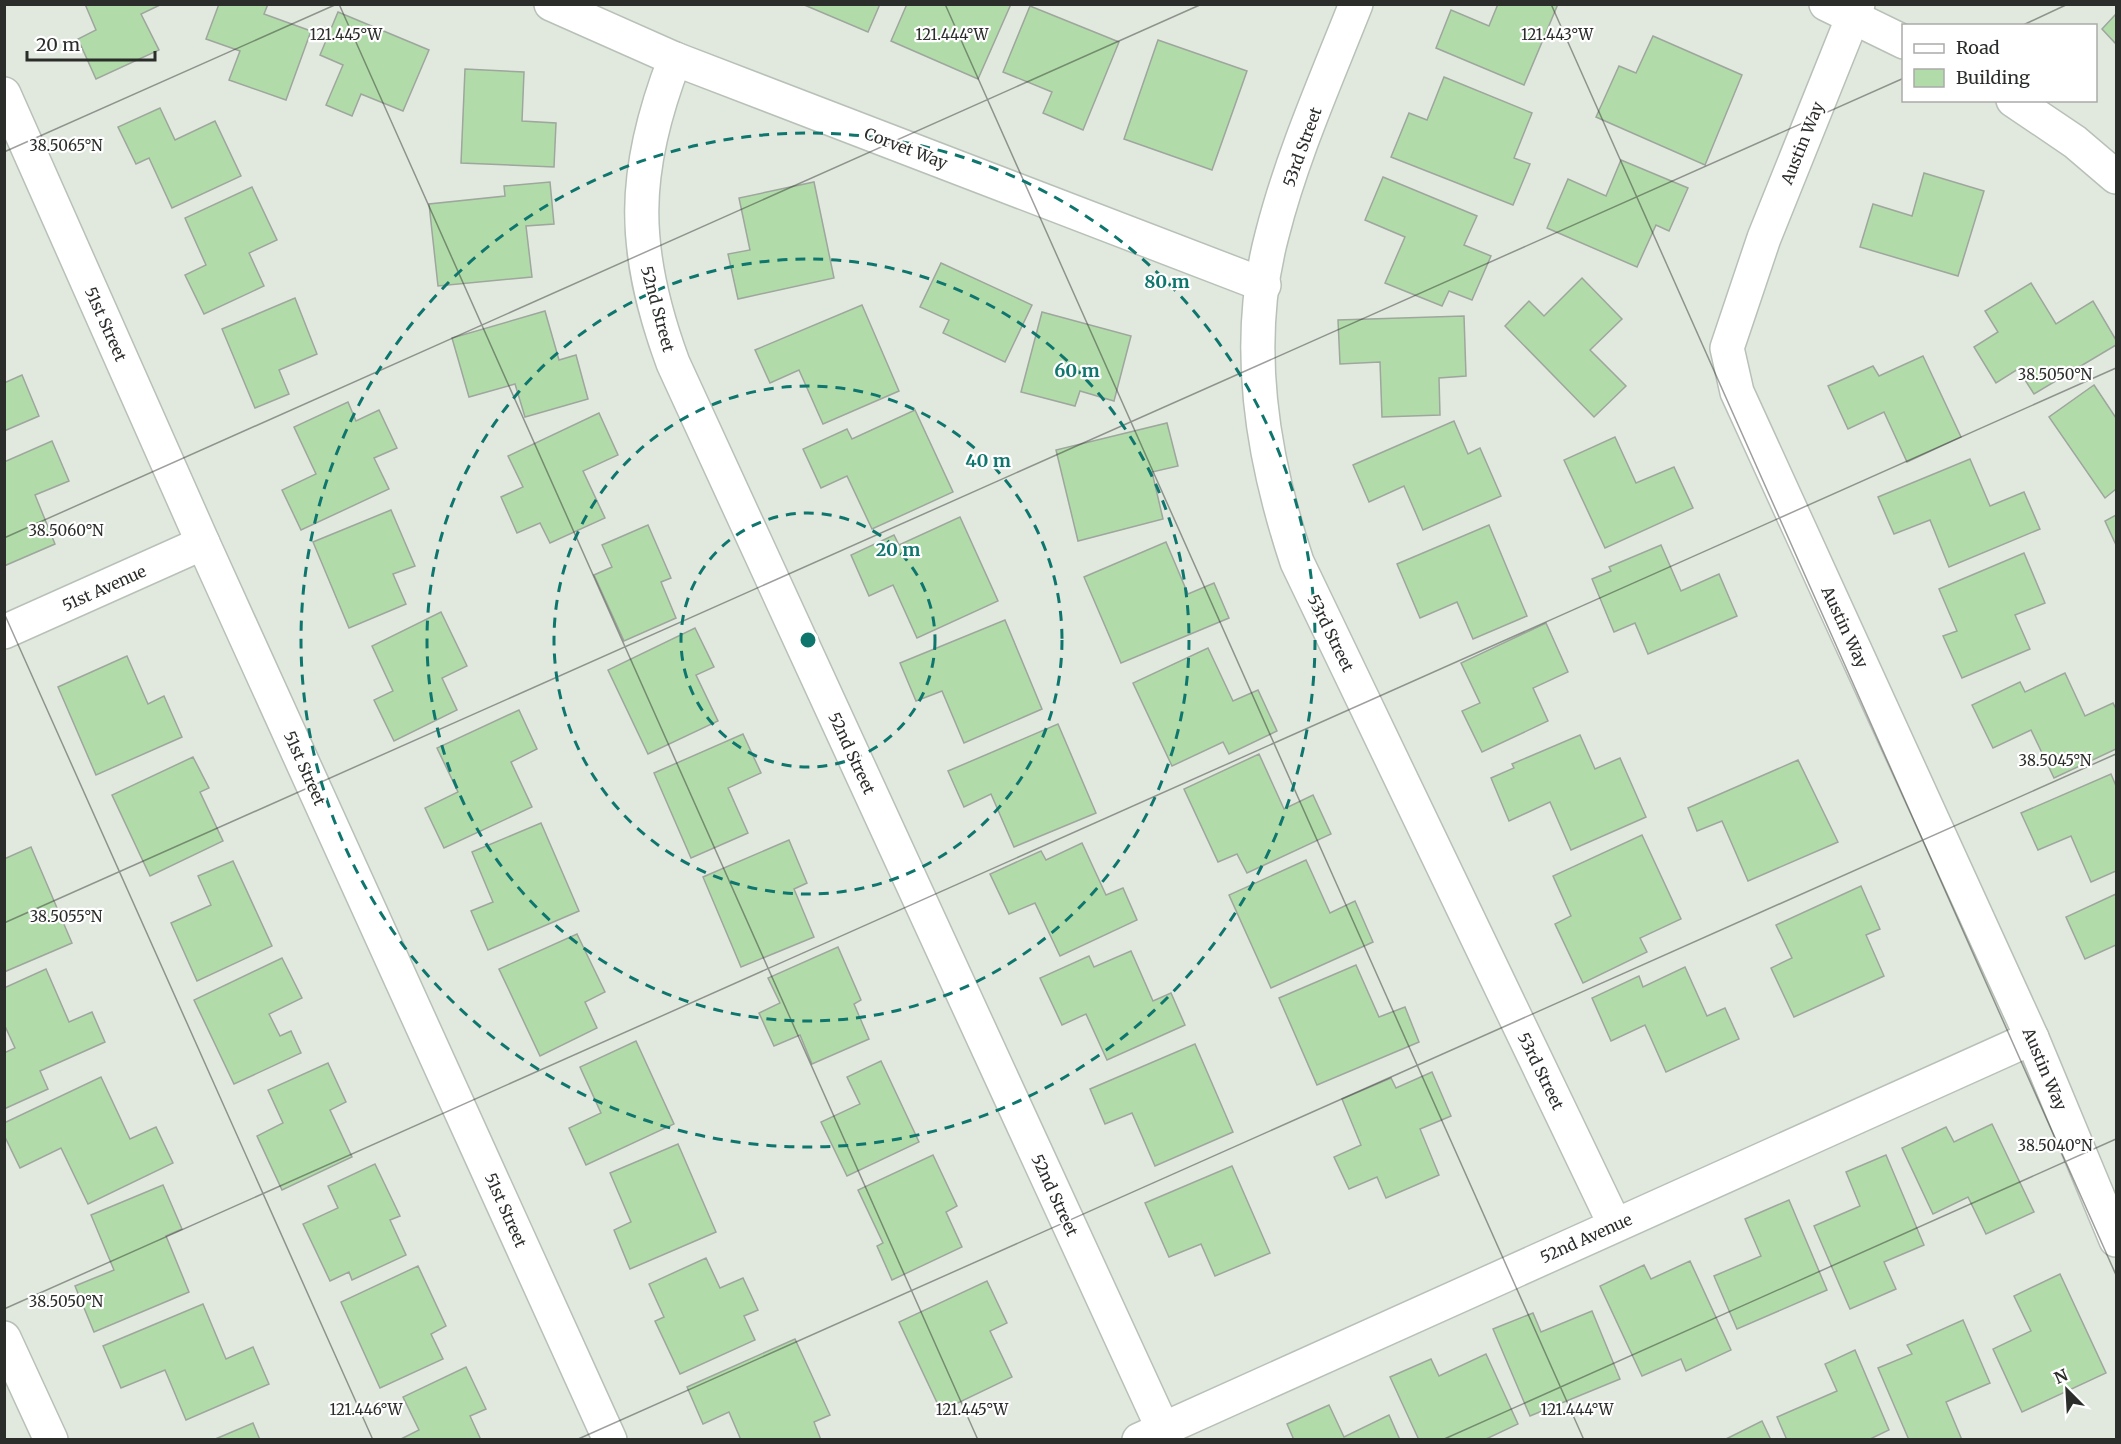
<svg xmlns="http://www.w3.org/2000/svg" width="2121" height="1444" viewBox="0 0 2121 1444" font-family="Merriweather,serif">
<rect width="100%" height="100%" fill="#e1e9df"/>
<!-- building -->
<g fill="#b1dca9" stroke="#9ea69d" stroke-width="1.5">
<path d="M85 4H162L141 14 159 50 96 79 78 39 96 30Z"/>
<path d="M219 4H268L264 14 311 31 286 100 229 80 240 51 206 39Z"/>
<path d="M802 4H880L868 32Z"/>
<path d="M907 4H1011L978 79 891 41Z"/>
<path d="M1498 4H1558L1524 85 1436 48 1451 10 1489 26Z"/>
<path d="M1030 6 1119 42 1083 130 1043 113 1052 92 1003 72Z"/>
<path d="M338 12 429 50 403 111 361 94 352 116 326 105 343 65 320 55Z"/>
<path d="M2116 14V44L2102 29Z"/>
<path d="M1653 36 1742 75 1705 165 1596 117 1619 66 1636 73Z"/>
<path d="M1158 40 1247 71 1212 170 1124 139Z"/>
<path d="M465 69 524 72 522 121 556 123 554 167 461 163Z"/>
<path d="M1444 77 1532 113 1514 158 1530 164 1513 205 1391 157 1409 113 1427 120Z"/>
<path d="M160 108 175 140 215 121 241 176 172 208 149 158 136 164 118 127Z"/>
<path d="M1621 160 1688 188 1669 231 1656 225 1637 267 1547 228 1568 179 1606 196Z"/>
<path d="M1924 173 1984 191 1958 276 1860 247 1873 204 1912 216Z"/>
<path d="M1383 177 1477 216 1464 245 1491 256 1472 300 1449 291 1442 306 1385 283 1405 237 1365 220Z"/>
<path d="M550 182 554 224 526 226 532 277 438 286 429 204 505 196 504 186Z"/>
<path d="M814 182 834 278 738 299 728 254 750 250 739 198Z"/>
<path d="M252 187 277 240 249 253 264 286 204 314 185 275 206 265 185 218Z"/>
<path d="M941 263 1032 305 1005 362 943 333 949 320 920 307Z"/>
<path d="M1582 278 1622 319 1590 350 1626 386 1594 417 1505 326 1529 301 1544 316Z"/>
<path d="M2031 283 2056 324 2093 301 2116 340V345L2034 394 2018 369 1996 383 1974 347 1998 332 1985 311Z"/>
<path d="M295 298 317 354 279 370 289 394 255 408 222 329Z"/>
<path d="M862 305 899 391 823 424 799 370 770 383 755 350Z"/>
<path d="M545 311 559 360 576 355 588 399 525 417 515 384 469 397 452 338Z"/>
<path d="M1042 312 1131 336 1114 401 1080 391 1075 406 1021 392Z"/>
<path d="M1464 316 1466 376 1439 378 1440 415 1382 417 1380 362 1340 364 1338 320Z"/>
<path d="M1923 356 1961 437 1907 462 1884 412 1848 429 1828 386 1873 366 1879 376Z"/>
<path d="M22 375 39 416 4 431V383Z"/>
<path d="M2094 385 2116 418V489L2105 498 2049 417Z"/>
<path d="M348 402 356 421 379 410 397 448 374 458 389 489 301 530 282 490 316 474 294 427Z"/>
<path d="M915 410 953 492 872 529 847 476 821 488 803 449 847 429 852 439Z"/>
<path d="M599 413 618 455 583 471 605 518 550 543 540 523 517 533 501 497 523 487 508 456Z"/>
<path d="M1454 421 1468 454 1480 448 1501 496 1423 530 1404 486 1369 502 1353 465Z"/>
<path d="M1167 423 1178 466 1152 472 1163 519 1078 541 1056 450Z"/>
<path d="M1615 437 1636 483 1674 467 1693 508 1605 548 1564 460Z"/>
<path d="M52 441 69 481 35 495 55 544 4 566V462Z"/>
<path d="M1970 459 1990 506 2024 492 2040 529 1949 567 1930 520 1894 534 1878 497Z"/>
<path d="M391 510 415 566 393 574 406 604 349 628 313 542Z"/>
<path d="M2116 515V545L2105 521Z"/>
<path d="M960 517 998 601 917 638 893 585 869 596 851 555 894 535 899 545Z"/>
<path d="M648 525 671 578 661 582 676 618 624 641 594 575 612 567 602 545Z"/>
<path d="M1489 525 1527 616 1473 639 1457 602 1420 618 1397 564Z"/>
<path d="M1166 542 1188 594 1214 583 1229 618 1121 663 1084 577Z"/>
<path d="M1661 545 1681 591 1719 574 1737 616 1648 654 1635 623 1614 632 1592 579 1611 571 1609 567Z"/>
<path d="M2024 553 2045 603 2015 615 2030 649 1962 678 1943 636 1957 631 1939 589Z"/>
<path d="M441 612 467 666 442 678 457 710 394 741 374 700 393 691 372 646Z"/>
<path d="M1005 620 1042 709 964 743 942 691 916 701 900 663Z"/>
<path d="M1546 623 1568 672 1533 688 1548 721 1482 752 1462 711 1480 703 1461 663Z"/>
<path d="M695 628 714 667 696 675 718 721 648 754 608 670Z"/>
<path d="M1208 648 1233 701 1258 690 1277 731 1229 754 1223 742 1172 766 1133 683Z"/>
<path d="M127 656 148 704 164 696 182 737 96 775 58 687Z"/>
<path d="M2065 673 2085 716 2113 703 2116 709V749L2054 778 2031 730 1993 748 1972 705 2020 682 2025 692Z"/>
<path d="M519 710 537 749 511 762 532 807 444 848 425 808 458 792 437 748Z"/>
<path d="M1058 724 1096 813 1014 847 991 794 964 807 948 771Z"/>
<path d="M743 734 761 773 728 788 748 833 691 858 654 773Z"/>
<path d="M1580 735 1595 769 1620 758 1646 817 1571 850 1550 802 1509 821 1491 778 1514 768 1512 764Z"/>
<path d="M1259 754 1284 809 1313 795 1331 834 1247 873 1237 854 1218 862 1184 789Z"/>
<path d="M193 757 209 788 200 792 223 841 150 876 112 795Z"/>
<path d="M1798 760 1838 842 1748 881 1722 821 1697 831 1688 808Z"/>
<path d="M2111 774 2116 786V871L2091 882 2071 836 2038 850 2021 813Z"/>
<path d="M541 823 579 911 488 950 471 911 493 902 472 852Z"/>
<path d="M1642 835 1681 919 1640 938 1647 952 1583 983 1555 924 1571 916 1553 876Z"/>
<path d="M789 840 807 883 794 889 814 937 741 967 703 877Z"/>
<path d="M1082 843 1106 895 1123 888 1137 920 1060 956 1035 903 1009 914 990 874 1041 851 1046 860Z"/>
<path d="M31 847 72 943 4 972V859Z"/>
<path d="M1306 860 1330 913 1355 901 1373 942 1271 988 1229 895Z"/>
<path d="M233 861 272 946 197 981 171 923 211 905 198 876Z"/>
<path d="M1861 886 1880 929 1866 935 1884 976 1794 1017 1771 968 1792 958 1776 925Z"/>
<path d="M2116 894V945L2085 959 2066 917Z"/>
<path d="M577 934 605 992 585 1002 597 1028 540 1056 499 969Z"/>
<path d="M838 947 861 1000 854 1004 869 1039 812 1064 800 1035 774 1046 759 1013 780 1003 768 978Z"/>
<path d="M1131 951 1153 1001 1171 993 1185 1025 1107 1060 1086 1014 1062 1025 1040 978 1089 956 1094 967Z"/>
<path d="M282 958 302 998 269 1014 280 1036 291 1031 301 1053 234 1084 194 1000Z"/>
<path d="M1356 965 1379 1017 1405 1007 1419 1042 1317 1085 1279 998Z"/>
<path d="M1685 967 1707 1016 1725 1008 1739 1039 1666 1072 1645 1025 1611 1041 1592 998 1639 976 1643 987Z"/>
<path d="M46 969 69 1022 92 1012 105 1042 40 1071 48 1089 4 1109V1053L15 1048 4 1024V988Z"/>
<path d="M636 1041 674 1124 586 1165 569 1128 601 1113 580 1067Z"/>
<path d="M1195 1044 1233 1132 1155 1166 1132 1113 1105 1124 1090 1089Z"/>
<path d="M881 1061 919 1142 847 1176 821 1122 860 1104 847 1077Z"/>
<path d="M328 1063 346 1102 330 1110 352 1157 282 1190 257 1136 283 1123 268 1090Z"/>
<path d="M1432 1072 1451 1116 1420 1129 1439 1175 1386 1198 1377 1177 1349 1189 1334 1157 1361 1145 1342 1099 1391 1078 1396 1088Z"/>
<path d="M101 1077 130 1139 156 1127 173 1163 88 1204 61 1148 20 1168 4 1135V1123Z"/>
<path d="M1992 1124 2034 1212 1986 1234 1968 1197 1933 1214 1902 1148 1946 1127 1954 1142Z"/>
<path d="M678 1144 716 1232 630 1269 614 1230 631 1222 610 1173Z"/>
<path d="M933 1155 957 1206 946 1212 962 1247 892 1280 877 1246 883 1243 858 1190Z"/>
<path d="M1886 1155 1924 1245 1884 1262 1896 1289 1850 1309 1814 1226 1860 1206 1846 1172Z"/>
<path d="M375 1164 400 1216 390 1220 406 1255 352 1280 349 1272 330 1281 303 1224 338 1208 328 1186Z"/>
<path d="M1232 1166 1270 1253 1215 1276 1201 1244 1169 1257 1145 1203Z"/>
<path d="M163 1185 182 1229 166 1236 189 1292 94 1332 75 1286 114 1270 91 1215Z"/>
<path d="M1789 1200 1827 1290 1737 1329 1714 1276 1761 1256 1745 1219Z"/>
<path d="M706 1258 720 1288 743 1278 758 1310 744 1316 755 1340 680 1374 655 1321 664 1317 649 1284Z"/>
<path d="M1690 1261 1731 1350 1686 1371 1681 1359 1642 1376 1600 1286 1644 1265 1651 1279Z"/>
<path d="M418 1266 446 1326 431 1334 443 1359 380 1388 341 1302Z"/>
<path d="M2060 1274 2106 1373 2022 1412 1993 1349 2031 1331 2014 1296Z"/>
<path d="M987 1281 1007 1323 990 1331 1012 1377 941 1411 899 1322Z"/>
<path d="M203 1304 226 1359 253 1347 269 1384 186 1420 165 1370 121 1388 103 1346Z"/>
<path d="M1592 1311 1620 1379 1530 1416 1493 1329 1533 1313 1541 1332Z"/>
<path d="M1963 1320 1990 1383 1946 1402 1962 1440H1909L1878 1368 1912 1354 1907 1345Z"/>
<path d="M795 1339 830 1415 814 1422 821 1440H741L729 1412 703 1424 687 1387Z"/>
<path d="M1855 1350 1889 1430 1868 1440H1787L1777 1417 1837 1391 1825 1364Z"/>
<path d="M1486 1354 1518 1424 1484 1440H1419L1390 1377 1431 1359 1439 1376Z"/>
<path d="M466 1367 486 1409 470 1416 481 1440H399L419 1430 403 1397Z"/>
<path d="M1329 1405 1344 1437 1389 1415 1400 1440H1294L1287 1424Z"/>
<path d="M1762 1421 1771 1440H1724Z"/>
<path d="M253 1423 260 1440H213Z"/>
</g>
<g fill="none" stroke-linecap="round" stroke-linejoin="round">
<defs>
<g id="minor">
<path d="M551 4 675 59 1264 285"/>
<path d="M1356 4C1326 80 1292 156 1272 235 1243 344 1262 457 1297 562L1615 1225"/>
<path d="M1858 4 1764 238 1727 348 1737 392 2032 1038 2116 1240"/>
<path d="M675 59C631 172 631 249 673 363L1163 1429"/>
<path d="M4 94 203 543 610 1440"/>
<path d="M4 632 203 543"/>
<path d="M4 1338 51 1440"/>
<path d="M1139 1440 2032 1038"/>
</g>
<g id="tertiary">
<path d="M1826 4 1904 42"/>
<path d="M2013 100 2075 142 2116 177"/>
</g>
</defs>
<!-- minor casing -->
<use href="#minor" stroke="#b8c1b7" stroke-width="36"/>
<!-- tertiary casing -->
<use href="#tertiary" stroke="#b8c1b7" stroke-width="36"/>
<!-- minor -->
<use href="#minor" stroke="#fff" stroke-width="33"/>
<!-- tertiary -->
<use href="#tertiary" stroke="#fff" stroke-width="33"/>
</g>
<!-- ticks -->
<path fill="none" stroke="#2a2d29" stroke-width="1.5" stroke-opacity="0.45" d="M339 4 978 1440M945 4 1584 1440M1551 4 2116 1275M2021 26 2068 4M4 152 337 4M4 538 1202 4M4 613 373 1440M4 923 1904 78M4 1309 2116 368M576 1440 2116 754M1442 1440 2116 1139"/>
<!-- distance rings -->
<g fill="none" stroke="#0f766e" stroke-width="3" stroke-dasharray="10 8">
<circle cx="808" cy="640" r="127"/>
<circle cx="808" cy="640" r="254"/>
<circle cx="808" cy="640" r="381"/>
<circle cx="808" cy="640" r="507"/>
</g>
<g text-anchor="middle" stroke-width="4.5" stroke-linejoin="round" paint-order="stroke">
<!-- street labels -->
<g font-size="16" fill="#2a2d29" stroke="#fff">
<text transform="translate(1802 143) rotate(-68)" y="6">Austin Way</text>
<text transform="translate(1302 147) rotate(-70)" y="6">53rd Street</text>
<text transform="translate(906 148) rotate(21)" y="6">Corvet Way</text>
<text transform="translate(658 309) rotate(75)" y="6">52nd Street</text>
<text transform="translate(106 324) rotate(66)" y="6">51st Street</text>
<text transform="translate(104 588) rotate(-24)" y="6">51st Avenue</text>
<text transform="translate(1845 627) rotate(65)" y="6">Austin Way</text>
<text transform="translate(1331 633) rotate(64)" y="6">53rd Street</text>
<text transform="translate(852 753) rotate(65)" y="6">52nd Street</text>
<text transform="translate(305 768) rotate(66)" y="6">51st Street</text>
<text transform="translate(2045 1069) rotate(67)" y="6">Austin Way</text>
<text transform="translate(1541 1071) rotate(64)" y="6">53rd Street</text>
<text transform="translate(1055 1195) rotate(65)" y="6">52nd Street</text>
<text transform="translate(506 1210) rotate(66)" y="6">51st Street</text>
<text transform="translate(1586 1238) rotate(-24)" y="6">52nd Avenue</text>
</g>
</g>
<g font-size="15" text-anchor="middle" fill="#2a2d29" stroke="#fff" stroke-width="4.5" stroke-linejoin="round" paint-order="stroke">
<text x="346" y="40">121.445°W</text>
<text x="952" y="40">121.444°W</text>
<text x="1557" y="40">121.443°W</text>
<text x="66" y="151">38.5065°N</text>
<text x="2055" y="380">38.5050°N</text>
<text x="66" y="536">38.5060°N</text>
<text x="2055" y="766">38.5045°N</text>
<text x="66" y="922">38.5055°N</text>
<text x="2055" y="1151">38.5040°N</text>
<text x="66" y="1307">38.5050°N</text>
<text x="366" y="1415">121.446°W</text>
<text x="972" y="1415">121.445°W</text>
<text x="1577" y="1415">121.444°W</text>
</g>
<circle cx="808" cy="640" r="9" fill="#0f766e" stroke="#fff" stroke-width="3"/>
<g font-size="18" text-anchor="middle" font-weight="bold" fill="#0f766e" stroke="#fff" stroke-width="4.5" stroke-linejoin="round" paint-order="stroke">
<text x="1167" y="288">80 m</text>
<text x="1077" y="377">60 m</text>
<text x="988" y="467">40 m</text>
<text x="898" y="556">20 m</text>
</g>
<!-- border -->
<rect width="2121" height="1444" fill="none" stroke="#2a2d29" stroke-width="12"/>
<!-- legend -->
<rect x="1902" y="24" width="195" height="78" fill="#ffffff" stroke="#aaaba9" stroke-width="1.5"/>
<rect x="1914" y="44" width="30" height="9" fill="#ffffff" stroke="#aaaba9" stroke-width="1.5"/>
<text x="1956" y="54" font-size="18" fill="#2a2d29">Road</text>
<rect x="1914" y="69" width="30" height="18" fill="#b1dca9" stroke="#aaaba9" stroke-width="1.5"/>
<text x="1956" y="84" font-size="18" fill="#2a2d29">Building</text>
<!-- north arrow -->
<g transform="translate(2067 1390) rotate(336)" stroke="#ffffff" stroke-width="4.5" paint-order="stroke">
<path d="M0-4.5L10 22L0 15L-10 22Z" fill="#2a2d29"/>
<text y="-9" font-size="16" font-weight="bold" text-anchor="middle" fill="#2a2d29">N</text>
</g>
<!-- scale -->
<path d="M27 51v9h128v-9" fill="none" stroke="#2a2d29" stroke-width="3"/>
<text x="36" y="51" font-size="18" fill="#2a2d29" stroke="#ffffff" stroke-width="4.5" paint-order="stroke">20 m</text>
</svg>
